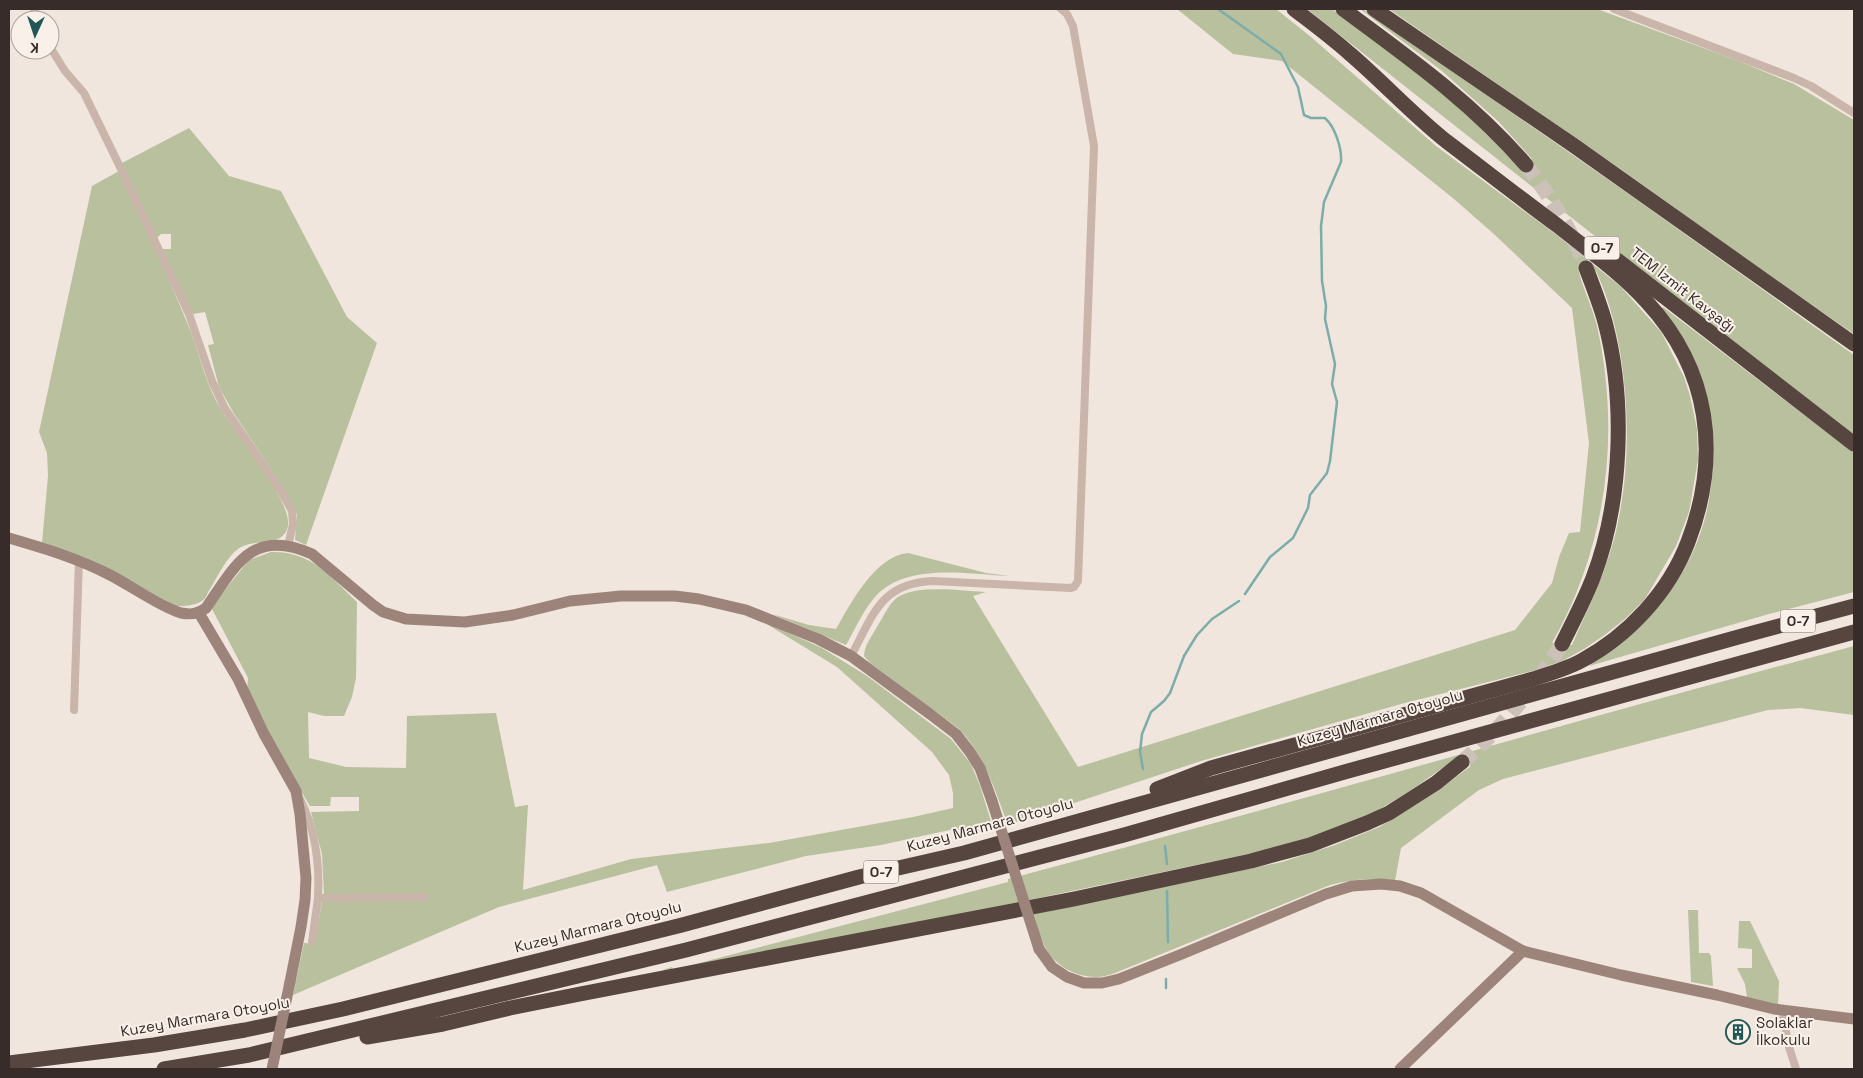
<svg xmlns="http://www.w3.org/2000/svg" width="1863" height="1078" viewBox="0 0 1863 1078" font-family="'Space Grotesk',sans-serif">
<rect width="100%" height="100%" fill="#f1e6dd"/>
<!-- green -->
<g fill="#b8c09e" fill-rule="evenodd">
<path d="M1177 9H1276L1311 37 1436 146 1558 236 1620 286 1661 332 1684 377 1690 396 1697 429 1698 460 1689 512 1676 546 1645 599 1626 618 1606 634 1584 649 1562 661 1536 670 1401 704 1201 761 1008 825C995 791 985 755 958 728L869 662 864 656C864 645 873 635 878 625 884 616 889 603 898 597 918 584 963 591 986 592L973 596 1078 767 1515 630 1552 583 1559 557 1569 533 1580 532 1589 443 1572 308 1495 235 1454 199 1282 61 1233 54ZM1578 268 1596 271C1628 339 1634 443 1619 517 1611 562 1590 604 1572 645L1552 643C1607 546 1621 434 1597 326 1592 306 1582 287 1578 268Z"/>
<path d="M1307 9H1332L1407 63 1440 90 1495 141 1520 169 1532 159 1499 122 1442 71 1360 9H1363L1633 197 1854 355V435L1624 259Z"/>
<path d="M1389 9H1597L1736 60 1794 84 1854 120V334L1773 278 1619 168Z"/>
<path d="M189 128 229 176 281 191 347 317 377 343 306 545 295 540 297 515 293 506 278 480 233 412 219 387 208 345 214 344 205 312 193 314 163 251V249H171V234H161L157 238 120 164Z"/>
<path d="M119 171C143 224 169 277 190 330 201 358 206 386 222 411 237 434 291 500 288 525 285 549 253 537 238 549 226 558 218 576 210 589 207 593 206 599 202 601 193 606 185 606 176 606L86 558 42 543 48 476 47 453 39 432 92 186Z"/>
<path d="M1663 307 1854 453V592L1769 614 1589 666C1654 621 1701 568 1711 487 1713 469 1715 449 1712 430 1710 421 1707 411 1704 401 1701 387 1698 371 1693 357 1686 340 1674 324 1662 309Z"/>
<path d="M271 552C311 551 330 576 357 602L356 678 352 697 344 716H324L308 712 309 758 346 767 406 768 407 716 496 713 515 807 528 805 523 890 631 859 769 843 913 817 953 808V793L949 775 932 752 837 667 760 620 822 648 867 676 951 739 971 764 980 786 993 828 957 838 954 829 881 845 806 856 667 892 657 865 499 907 293 995 304 943 315 944 322 901 429 900V894L324 895 322 854 311 812 359 811V797H331L330 806H310L285 765 247 693 248 678 211 607 249 560Z"/>
<path d="M908 553 986 573 1009 576C966 574 900 561 871 602 861 615 854 631 846 645L772 614 809 625 836 629C851 603 875 556 908 553Z"/>
<path d="M1854 646V715L1800 708 1768 710 1503 779 1479 790 1401 848 1395 881C1372 878 1352 879 1330 885L1115 973C1109 975 1103 977 1096 977 1073 977 1050 963 1042 940 1038 932 1037 923 1034 914L1282 862 1335 845 1379 827 1431 795 1471 766 1455 759C1423 782 1390 806 1354 822 1329 833 1303 840 1277 848L934 920 664 972 663 970 672 967 673 970 1008 882V879C1291 804 1572 721 1854 646Z"/>
<path d="M1688 910H1698L1699 953H1709L1711 956 1713 986 1691 982Z"/>
<path d="M1739 921H1750L1779 981 1778 1006 1747 997 1745 984 1737 968H1752V949L1738 948Z"/>
</g>
<g fill="none" stroke-linecap="round" stroke-linejoin="round">
<!-- stream -->
<g stroke="#7dadab" stroke-width="2.5">
<path d="M1218 9 1281 54 1298 87 1304 115 1311 118H1325C1335 127 1342 148 1341 162L1324 202 1321 226 1322 281 1326 306 1325 319 1335 364 1332 384 1337 402 1330 461 1327 473 1310 495 1308 508 1293 538 1270 557 1245 594"/>
<path d="M1143 769 1140 752 1142 734 1151 712 1164 701 1170 693 1184 656 1197 635 1212 619 1239 601"/>
<path d="M1165 846 1167 864"/>
<path d="M1167 891 1168 942"/>
<path d="M1166 988V979"/>
</g>
<!-- highway-tunnel -->
<g stroke="#ccc1b9" stroke-width="15" stroke-dasharray="15 8" stroke-linecap="butt">
<path d="M1526 165C1550 196 1572 231 1586 268"/>
<path d="M1462 762C1503 727 1533 689 1562 644"/>
</g>
<!-- street -->
<g stroke="#c9b5a9" stroke-width="8">
<path d="M34 9 38 20"/>
<path d="M1614 9 1794 78 1811 86 1854 113"/>
<path d="M50 47 65 71 84 93 121 169 189 314 212 381 224 407 281 491 292 511 293 524 288 546"/>
<path d="M851 656C873 616 880 583 933 581L1070 588 1074 587 1078 581 1094 146 1073 26 1067 14 1061 9"/>
<path d="M74 710 79 560"/>
<path d="M300 799C316 831 320 863 318 898L426 897"/>
<path d="M312 942 318 898"/>
<path d="M1782 1010 1789 1047 1796 1069"/>
</g>
<!-- secondary -->
<g stroke="#9d847b" stroke-width="11">
<path d="M9 538C43 548 77 558 110 575 130 585 160 607 181 613 191 615 198 614 206 608 235 566 252 527 312 554L373 605 383 612 406 619 465 622 513 615 570 601 621 596H675L699 599 746 610 818 639 851 656 930 714 956 734 970 752 980 768 992 801"/>
<path d="M199 613 238 679 264 734 296 791 300 814 306 878 305 900 301 927 290 982"/>
<path d="M1039 949 1052 967 1067 977 1084 983H1102L1119 979 1182 954 1326 894 1352 886 1381 884 1400 886 1421 893 1523 951 1621 975 1717 995 1774 1009 1854 1019"/>
<path d="M1400 1069 1523 951"/>
</g>
<!-- highway -->
<g stroke="#574540" stroke-width="15">
<path d="M1343 9C1408 57 1473 103 1526 165"/>
<path d="M1374 9 1573 145 1854 344"/>
<path d="M1617 260 1854 444"/>
<path d="M1562 644C1573 622 1584 601 1593 578 1622 502 1626 401 1605 322 1600 304 1593 286 1586 268"/>
<path d="M1157 789 1211 768 1533 679C1549 674 1566 669 1581 661 1628 636 1669 592 1688 542 1721 456 1710 370 1647 302 1621 273 1588 250 1558 226 1520 198 1483 169 1446 141 1412 114 1382 81 1349 53 1331 37 1312 23 1294 9"/>
<path d="M367 1037 443 1024 510 1008 580 994 1074 899 1251 861 1310 845 1367 823 1389 813 1436 783 1462 762"/>
<path d="M9 1063 154 1045 245 1030 343 1009 682 925 859 877 964 853 1742 636 1854 606"/>
<path d="M164 1069 249 1055 686 950 1124 835 1348 771 1854 632"/>
</g>
<!-- secondary-bridge -->
<g stroke="#9d847b" stroke-width="11">
<path d="M992 801 1039 949"/>
<path d="M272 1069 290 982"/>
</g>
</g>
<!-- icons -->
<defs>
<symbol id="building-ring" viewBox="-11 -11 22 22"><circle r="9.5" fill="#f9f0e9" stroke="#205755" stroke-width="1.5"/><path d="M-4-6H4V6H1V3H-1V6H-4ZM-2.5-4.3h1.7v1.8h-1.7ZM.8-4.3h1.7v1.8H.8ZM-2.5-1h1.7V.8h-1.7ZM.8-1h1.7V.8H.8Z" fill="#205755"/></symbol>
</defs>
<g fill-rule="evenodd">
<use href="#building-ring" x="1724" y="1018" width="28" height="28"/>
</g>
<g text-anchor="middle" stroke-width="4" stroke-linejoin="round" paint-order="stroke">
<!-- shield labels -->
<g fill="#f9f0e9" stroke="#716763" stroke-width="1">
<rect x="1584.5" y="236.5" width="35" height="23" rx="4"/>
<rect x="1780.5" y="609.5" width="35" height="23" rx="4"/>
<rect x="863.5" y="860.5" width="35" height="23" rx="4"/>
</g>
<g font-size="14" font-weight="bold" fill="#372c29">
<text x="1602" y="253">O-7</text>
<text x="1798" y="626">O-7</text>
<text x="881" y="877">O-7</text>
</g>
<!-- street labels -->
<g font-size="15" fill="#372c29" stroke="#f9f0e9">
<text transform="translate(1683 290) rotate(38)" y="5">TEM İzmit Kavşağı</text>
<text transform="translate(1380 718) rotate(-16)" y="5">Kuzey Marmara Otoyolu</text>
<text transform="translate(990 825) rotate(-15)" y="5">Kuzey Marmara Otoyolu</text>
<text transform="translate(598 927) rotate(-14)" y="5">Kuzey Marmara Otoyolu</text>
<text transform="translate(205 1017) rotate(-10)" y="5">Kuzey Marmara Otoyolu</text>
</g>
<!-- poi labels -->
<g font-size="15" fill="#372c29" stroke="#f9f0e9" text-anchor="start">
<text x="1756" y="1028">Solaklar<tspan x="1756" dy="17">İlkokulu</tspan></text>
</g>
</g>
<!-- border -->
<rect width="1863" height="1078" fill="none" stroke="#372c29" stroke-width="20"/>
<!-- north arrow -->
<g transform="translate(35 35) rotate(183)"><circle r="24" fill="#f9f0e9" stroke="#aba29c"/>
<path d="M0-4L9 19L0 12L-9 19Z" fill="#205755"/>
<text y="-8" font-size="14" font-weight="bold" text-anchor="middle" fill="#372c29">K</text>
</g>
</svg>
